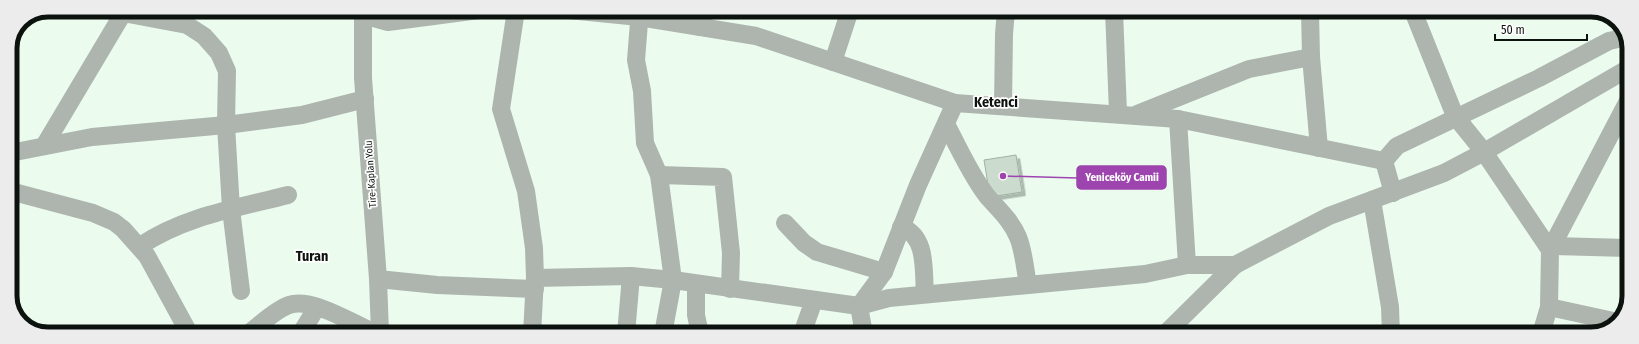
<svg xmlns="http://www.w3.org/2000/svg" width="1639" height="344" viewBox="0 0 1639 344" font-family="'Fira Sans Condensed',sans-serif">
<defs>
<filter id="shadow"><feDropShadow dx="3.5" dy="3.5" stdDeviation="0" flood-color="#0004"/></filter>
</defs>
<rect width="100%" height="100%" fill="#ebfcee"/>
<!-- building -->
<path fill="#cbdbce" stroke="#a1b1a4" filter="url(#shadow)" d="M1016 155 1022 192 990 197 984 160Z"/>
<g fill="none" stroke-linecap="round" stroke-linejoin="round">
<!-- minor -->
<g stroke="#aeb5af" stroke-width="18">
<path d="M107 10 187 25 204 36 219 53 227 71 226 125 231 209 241 291"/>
<path d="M358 10 363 15 388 22 479 10"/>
<path d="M516 10 501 109 526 191 534 248 535 278 532 334"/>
<path d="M569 10 639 17 756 36 955 103 1178 119 1384 161"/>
<path d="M640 10 636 60 642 91 645 143 659 175 673 280 663 334"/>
<path d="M1114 10 1118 113"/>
<path d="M1310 11 1311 57 1319 148"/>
<path d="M1413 11 1455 116 1484 152 1550 250 1549 307 1618 322"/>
<path d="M363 15V78L378 279 380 333"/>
<path d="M700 27 706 10"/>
<path d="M833 62 850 10"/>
<path d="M1003 106 1004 34 1006 10"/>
<path d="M1137 114 1249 69 1311 57"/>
<path d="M1178 119 1187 265"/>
<path d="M946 124C959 148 970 174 987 196 998 209 1011 220 1018 237 1024 252 1025 269 1028 285"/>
<path d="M44 146 125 10"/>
<path d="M10 153 92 137 226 125 302 115 365 99"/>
<path d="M1384 161 1397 146 1539 78 1609 41 1626 37"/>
<path d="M1384 161 1393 193"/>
<path d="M659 175 723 177 731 253 730 289"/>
<path d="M10 191 93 213 114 222 123 229 147 256 189 333"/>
<path d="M1372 200 1390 307 1391 334"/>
<path d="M785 223 804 243 817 252 884 272"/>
<path d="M901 227C928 236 923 272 925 294"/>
<path d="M140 246C185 216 237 208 288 195"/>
<path d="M1553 246 1628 248"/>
<path d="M1550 250 1629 99"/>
<path d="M535 278 631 276 673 280 859 306 889 298 1145 274 1187 265H1235L1329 216 1444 173 1484 152 1629 68"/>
<path d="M378 279 437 285 535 289"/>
<path d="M696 284V315L700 334"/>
<path d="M249 333C261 324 275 310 289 305 312 297 354 324 375 333"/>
<path d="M301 333 317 307"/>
<path d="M626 334 631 276"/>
<path d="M802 334 814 300"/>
<path d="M864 334 859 306 884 272 918 185 955 103"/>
<path d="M1165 334 1235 265"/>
<path d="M1541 334 1549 307"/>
</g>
</g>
<g text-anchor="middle" stroke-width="3.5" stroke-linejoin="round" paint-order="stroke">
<!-- street labels -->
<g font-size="10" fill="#0c120d" stroke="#fff">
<text transform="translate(370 174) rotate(-94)" y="4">Tire-Kaplan Yolu</text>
</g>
<!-- district labels -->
<g font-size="14" font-weight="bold" fill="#0c120d" stroke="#fff">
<text x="996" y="107">Ketenci</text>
<text x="312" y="261">Turan</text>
</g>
</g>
<!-- crop -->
<path d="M0 0H1639V344H0ZM48 17H1591A31 31 0 0 1 1622 48V296A31 31 0 0 1 1591 327H48A31 31 0 0 1 17 296V48A31 31 0 0 1 48 17Z" fill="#ececec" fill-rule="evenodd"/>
<path fill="none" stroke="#0c120d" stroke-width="5" d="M48 17H1591A31 31 0 0 1 1622 48V296A31 31 0 0 1 1591 327H48A31 31 0 0 1 17 296V48A31 31 0 0 1 48 17Z"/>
<!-- callouts -->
<path fill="none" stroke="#9d44af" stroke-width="1.5" d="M1003 176L1077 178"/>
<circle fill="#9d44af" stroke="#fff" stroke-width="1.5" cx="1003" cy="176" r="4"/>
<rect fill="#9d44af" stroke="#9d44af" stroke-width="1.5" x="1077" y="166" width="89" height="23" rx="4"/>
<g font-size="11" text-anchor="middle" font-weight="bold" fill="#fff">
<text x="1122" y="181">Yeniceköy Camii</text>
</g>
<!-- scale -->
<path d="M1495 34v6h92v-6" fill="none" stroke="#0c120d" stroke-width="2"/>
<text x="1501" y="34" font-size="12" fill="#0c120d" stroke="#ffffff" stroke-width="3" paint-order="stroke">50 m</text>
</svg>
